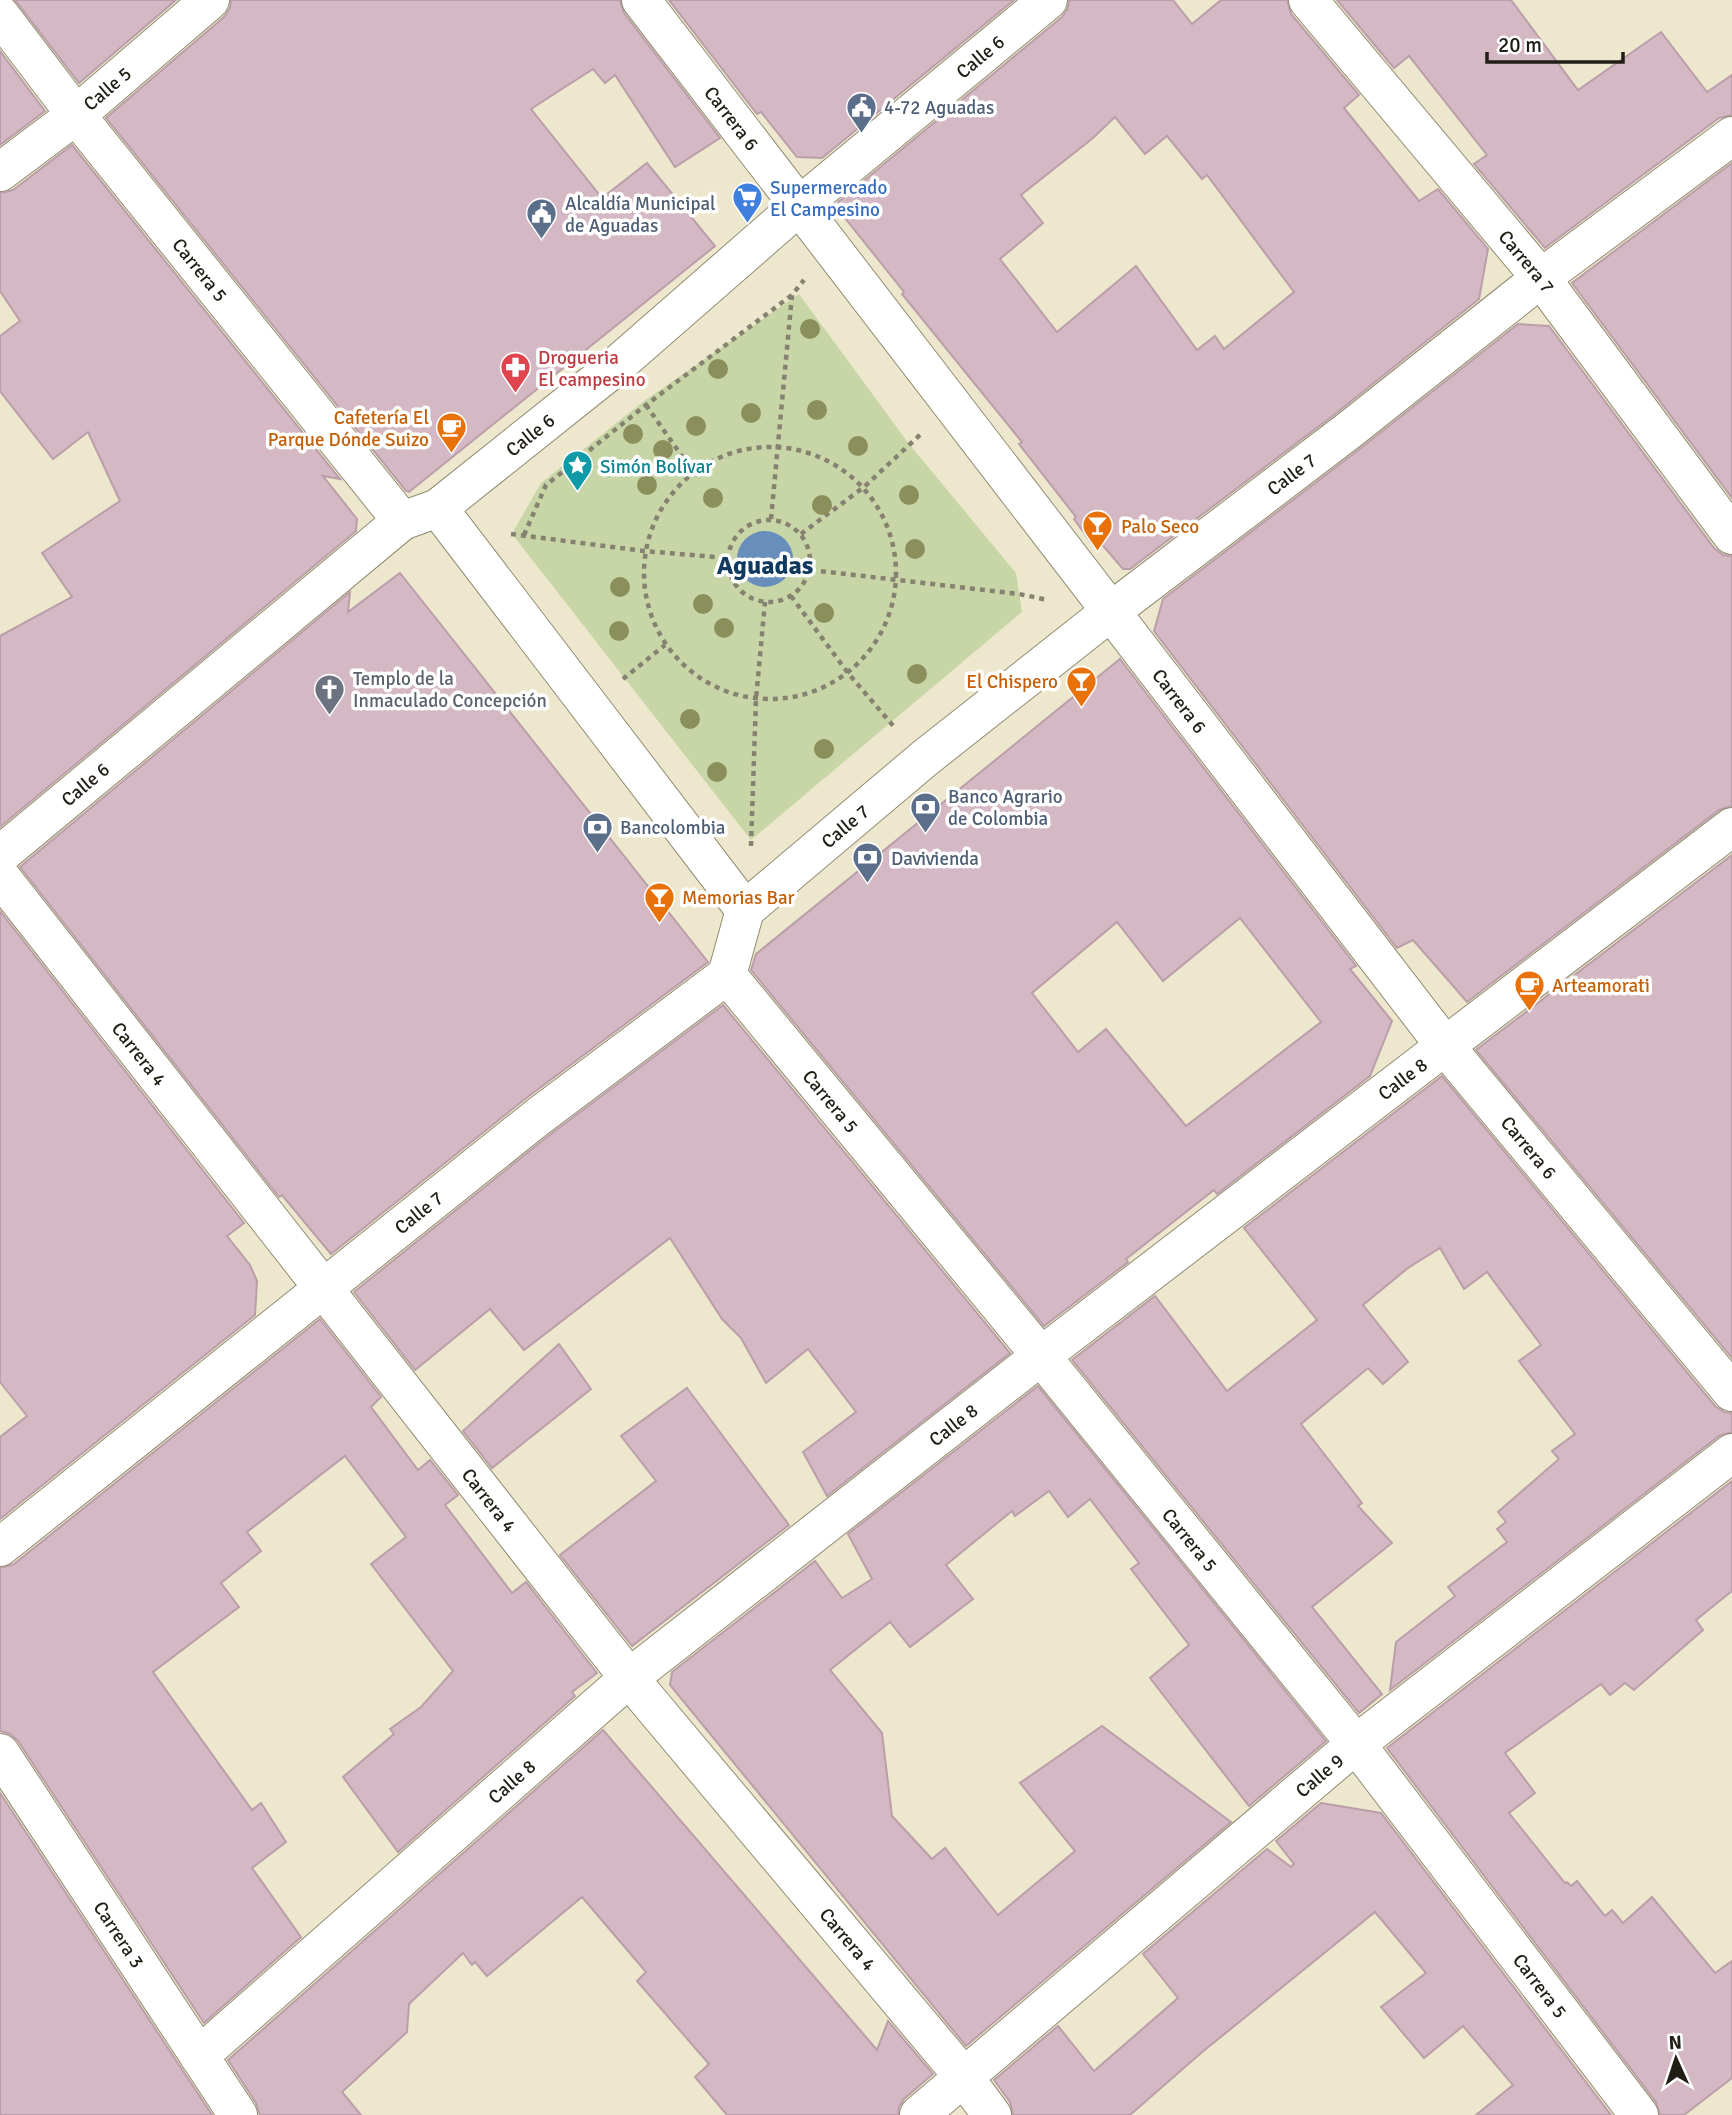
<svg xmlns="http://www.w3.org/2000/svg" width="1732" height="2115" viewBox="0 0 1732 2115" font-family="Signika,sans-serif">
<rect width="100%" height="100%" fill="#ede8cd"/>
<!-- green -->
<path fill="#c8d5a7" d="M799 294 909 444 1016 573 1022 612 751 840 512 534 541 483 644 401Z"/>
<!-- water -->
<circle fill="#688fbc" cx="765" cy="559" r="28"/>
<!-- building -->
<g fill="#d4b8c3" stroke="#ba9ea9" stroke-width="2" fill-rule="evenodd">
<path d="M15 0H176L79 83Z"/>
<path d="M231 0H620L624 13 720 138 675 167 615 75 605 83 593 69 531 109 602 198 647 163 715 246 409 492 406 491 106 118 224 17 230 8Z"/>
<path d="M669 0H1014L822 158 797 157 761 112 757 114Z"/>
<path d="M1069 0H1173L1192 24 1221 0H1287L1291 14 1359 95 1344 108 1419 201 1438 189 1488 249 1479 299 1335 414 1130 569H1123L1099 541 1093 545 1074 519 1076 517 1019 444 1022 442 902 294 904 292 841 213 838 202 1062 17 1068 8ZM1115 117 1145 154 1167 136 1202 179 1207 175 1294 292 1224 349 1215 336 1197 350 1136 266 1057 332 1000 259 1043 223 1021 195 1093 138Z"/>
<path d="M1337 0H1511L1578 90 1661 32 1707 92 1732 75V115L1719 118 1545 248 1474 164 1487 155 1409 56 1394 68Z"/>
<path d="M0 51 45 111 0 145Z"/>
<path d="M72 145 340 479 323 476 357 519 356 531 0 827V636L72 597 42 553 120 501 88 432 53 459 0 391V336L20 321 0 291V193L13 190Z"/>
<path d="M1732 163V498L1572 283Z"/>
<path d="M1518 324 1549 326 1714 548 1723 555 1732 556V806L1719 810 1467 1002 1413 940 1397 948 1154 631 1163 599 1361 448Z"/>
<path d="M400 573 708 962 525 1099 331 1254 282 1195 279 1197 20 867 350 592 348 612Z"/>
<path d="M1120 659 1356 966 1350 969 1392 1021 1370 1076 1217 1194 1214 1190 1126 1259 1128 1262 1044 1326 751 970 756 954ZM1240 918 1321 1022 1186 1126 1106 1029 1078 1052 1032 993 1117 922 1163 981Z"/>
<path d="M1732 855V1358L1476 1050Z"/>
<path d="M0 911 244 1223 227 1236 250 1265 257 1281 255 1315 0 1519V1437L27 1416 0 1382Z"/>
<path d="M723 1005 1010 1353 827 1496 803 1452 856 1412 808 1349 766 1383 741 1338 722 1319 670 1238 524 1350 490 1309 415 1370 354 1292 552 1133Z"/>
<path d="M1442 1076 1715 1406 1724 1412 1732 1413V1432L1719 1436 1390 1690 1396 1642 1455 1596 1448 1587 1507 1542 1497 1529 1506 1522 1498 1512 1559 1459 1552 1451 1575 1434 1519 1361 1541 1345 1487 1272 1464 1289 1440 1248 1408 1268 1363 1305 1408 1362 1383 1384 1368 1368 1301 1424 1362 1503 1358 1506 1392 1543 1312 1607 1382 1694 1359 1713 1072 1360 1155 1296 1227 1391 1317 1320 1244 1228Z"/>
<path d="M320 1319 381 1397 371 1407 418 1470 430 1460 458 1495 445 1505 512 1593 526 1582 597 1673 572 1692 575 1696 398 1852 343 1777 394 1734 390 1729 421 1707 453 1671 371 1564 406 1537 345 1456 247 1532 261 1551 221 1583 239 1607 153 1672 252 1810 261 1803 286 1842 252 1868 301 1937 204 2023 18 1741 10 1734 0 1731V1568L14 1564Z"/>
<path d="M559 1344 591 1389 492 1468 463 1431Z"/>
<path d="M1038 1386 1326 1741 1249 1806 1150 1678 1189 1645 1131 1569 1139 1563 1090 1499 1068 1517 1049 1491 1015 1516 1012 1511 946 1565 973 1599 910 1647 890 1622 830 1670 882 1733 892 1816 932 1859 945 1848 998 1915 1075 1851 1020 1783 1102 1726 1231 1822 966 2046 670 1685 672 1672 815 1561 842 1598 872 1579 848 1534Z"/>
<path d="M687 1388 789 1525 632 1646 560 1555 656 1481 621 1436Z"/>
<path d="M1732 1481V1591L1696 1620 1703 1630 1634 1690 1625 1683 1610 1695 1601 1684 1505 1753 1535 1793 1509 1813 1565 1883 1567 1882 1571 1886 1577 1881 1605 1916 1612 1910 1623 1923 1652 1897 1715 1973 1732 1961V2078L1684 2115H1660L1656 2102 1387 1748Z"/>
<path d="M603 1730 877 2050 888 2021 933 2074 904 2099 899 2107 898 2115H727L695 2077 709 2064 637 1981 646 1972 582 1897 487 1976 475 1962 472 1965 463 1953 409 2004 407 2032 342 2092 361 2115H260L256 2103 228 2060Z"/>
<path d="M0 1793 212 2115H0Z"/>
<path d="M1321 1803 1381 1813 1611 2115H1476L1513 2085 1463 2026 1424 2058 1381 2007 1426 1973 1375 1912 1201 2053 1130 2115H1013L1010 2102 994 2080 1058 2026 1094 2071 1178 1998 1143 1954 1267 1849 1291 1867 1294 1864 1276 1841Z"/>
</g>
<g fill="none" stroke-linecap="round" stroke-linejoin="round">
<defs>
<g id="street">
<path id="s1" d="M1308 0 1541 278 1732 535"/>
<path id="s2" d="M0 15 76 115 402 521 0 855"/>
<path id="s3" d="M0 172 76 115 210 0"/>
<path id="s4" d="M1110 612 1348 431 1541 278 1732 136"/>
<path id="s5" d="M0 876 629 1678 963 2076 992 2115"/>
<path d="M1445 1046 1732 827"/>
<path id="s6" d="M0 1547 539 1116 727 975"/>
<path id="s7" d="M0 1753 238 2115"/>
<path id="s8" d="M199 2056 629 1678 1041 1356 1356 1744 1639 2115"/>
<path id="s9" d="M919 2115 1356 1744 1732 1453"/>
</g>
<g id="secondary">
<path id="s10" d="M641 0 1445 1046 1732 1392"/>
<path d="M438 508 745 910"/>
<path id="s11" d="M402 521 438 508 616 366 798 207 1048 0"/>
<path id="s12" d="M1110 612 925 758 745 910 727 975 1041 1356 1445 1046"/>
</g>
</defs>
<!-- street casing -->
<use href="#street" stroke="#918c74" stroke-width="40"/>
<!-- secondary casing -->
<use href="#secondary" stroke="#918c74" stroke-width="40"/>
<!-- path -->
<g stroke="#868270" stroke-width="4.5" stroke-dasharray="5 5" stroke-linecap="butt">
<path d="M646 405 693 472"/>
<circle cx="770" cy="573" r="126"/>
<path d="M771 519 792 295 804 280"/>
<circle cx="769" cy="561" r="41"/>
<path d="M511 534 644 551 728 558"/>
<path d="M801 534 864 487 922 433"/>
<path d="M524 535 546 485 646 405 792 295"/>
<path d="M811 570 1019 594 1048 600"/>
<path d="M791 596 848 673 895 728"/>
<path d="M623 679 665 645"/>
<path d="M751 846 756 699 765 602"/>
</g>
<!-- street -->
<use href="#street" stroke="#fff" stroke-width="38"/>
<!-- secondary -->
<use href="#secondary" stroke="#fff" stroke-width="38"/>
</g>
<!-- trees -->
<g fill="#8b8f5c">
<circle cx="810" cy="329" r="10"/>
<circle cx="718" cy="369" r="10"/>
<circle cx="817" cy="410" r="10"/>
<circle cx="751" cy="413" r="10"/>
<circle cx="696" cy="426" r="10"/>
<circle cx="633" cy="434" r="10"/>
<circle cx="858" cy="446" r="10"/>
<circle cx="663" cy="450" r="10"/>
<circle cx="647" cy="485" r="10"/>
<circle cx="909" cy="495" r="10"/>
<circle cx="713" cy="498" r="10"/>
<circle cx="822" cy="505" r="10"/>
<circle cx="915" cy="549" r="10"/>
<circle cx="620" cy="587" r="10"/>
<circle cx="703" cy="604" r="10"/>
<circle cx="824" cy="613" r="10"/>
<circle cx="724" cy="628" r="10"/>
<circle cx="619" cy="631" r="10"/>
<circle cx="917" cy="674" r="10"/>
<circle cx="690" cy="719" r="10"/>
<circle cx="824" cy="749" r="10"/>
<circle cx="717" cy="772" r="10"/>
</g>
<!-- icons -->
<defs>
<symbol id="civic-pin" viewBox="-11 -11 22 30"><path d="M0 17L-7.5 6A9.5 9.5 0 1 1 7.5 6Z" fill="#5c6f8a" stroke="#fff"/><path d="M-.6-6.5H3V-4.5H.6V-3L4-1V1h2V6H-6V1h2V-1L-.6-3ZM-1.2 2.5V6h2.4V2.5Z" fill="#fff"/></symbol>
<symbol id="supermarket-pin" viewBox="-11 -11 22 30"><path d="M0 17L-7.5 6A9.5 9.5 0 1 1 7.5 6Z" fill="#3f7fe0" stroke="#fff"/><path d="M-6-5.5h2.5l.6 2H6L4.5 2H-2.5L-4.4-4H-6ZM-1.5 3.2a1.3 1.3 0 1 0 .1 0ZM3 3.2a1.3 1.3 0 1 0 .1 0Z" fill="#fff"/></symbol>
<symbol id="pharmacy-pin" viewBox="-11 -11 22 30"><path d="M0 17L-7.5 6A9.5 9.5 0 1 1 7.5 6Z" fill="#e0444e" stroke="#fff"/><path d="M-2-6h4v4h4v4h-4v4h-4v-4h-4v-4h4Z" fill="#fff"/></symbol>
<symbol id="cafe-pin" viewBox="-11 -11 22 30"><path d="M0 17L-7.5 6A9.5 9.5 0 1 1 7.5 6Z" fill="#e8710a" stroke="#fff"/><path d="M-5.5-4.5H6V0H3Q3 3.5 0 3.5H-2.5Q-5.5 3.5-5.5 0ZM3-3.2v2h1.7v-2ZM-6 4.5H4V6H-6Z" fill="#fff"/></symbol>
<symbol id="sight-pin" viewBox="-11 -11 22 30"><path d="M0 17L-7.5 6A9.5 9.5 0 1 1 7.5 6Z" fill="#0f9aa8" stroke="#fff"/><path d="M0-6L1.8-2.2L6-1.7L2.9 1.2L3.7 5.4L0 3.3L-3.7 5.4L-2.9 1.2L-6-1.7L-1.8-2.2Z" fill="#fff"/></symbol>
<symbol id="bar-pin" viewBox="-11 -11 22 30"><path d="M0 17L-7.5 6A9.5 9.5 0 1 1 7.5 6Z" fill="#e8710a" stroke="#fff"/><path d="M-6-5H6L.8 .8V4.5H3.5V6h-7V4.5H-.8V.8Z" fill="#fff"/></symbol>
<symbol id="church-pin" viewBox="-11 -11 22 30"><path d="M0 17L-7.5 6A9.5 9.5 0 1 1 7.5 6Z" fill="#6b7280" stroke="#fff"/><path d="M-1.2-6h2.4v3.5h3.3v2.4h-3.3V6h-2.4V-.1h-3.3v-2.4h3.3Z" fill="#fff"/></symbol>
<symbol id="bank-pin" viewBox="-11 -11 22 30"><path d="M0 17L-7.5 6A9.5 9.5 0 1 1 7.5 6Z" fill="#5c6f8a" stroke="#fff"/><path d="M-6-4H6V4H-6ZM0-2.3a2.3 2.3 0 1 0 0 4.6a2.3 2.3 0 1 0 0-4.6Z" fill="#fff"/></symbol>
</defs>
<g fill-rule="evenodd">
<use href="#civic-pin" x="844" y="90" width="35" height="47"/>
<use href="#supermarket-pin" x="730" y="180" width="35" height="47"/>
<use href="#civic-pin" x="524" y="196" width="35" height="47"/>
<use href="#pharmacy-pin" x="498" y="350" width="35" height="47"/>
<use href="#cafe-pin" x="434" y="410" width="35" height="47"/>
<use href="#sight-pin" x="560" y="448" width="35" height="47"/>
<use href="#bar-pin" x="1080" y="508" width="35" height="47"/>
<use href="#bar-pin" x="1064" y="664" width="35" height="47"/>
<use href="#church-pin" x="312" y="672" width="35" height="47"/>
<use href="#bank-pin" x="908" y="790" width="35" height="47"/>
<use href="#bank-pin" x="580" y="810" width="35" height="47"/>
<use href="#bank-pin" x="850" y="840" width="35" height="47"/>
<use href="#bar-pin" x="642" y="880" width="35" height="47"/>
<use href="#cafe-pin" x="1512" y="968" width="35" height="47"/>
</g>
<g text-anchor="middle" stroke-width="7" stroke-linejoin="round" paint-order="stroke">
<!-- street labels -->
<g font-size="19" fill="#211f15" stroke="#fff">
<text dy="7" stroke="none"><textPath href="#s11" startOffset="744">Calle 6</textPath></text>
<text dy="7" stroke="none"><textPath href="#s3" startOffset="136">Calle 5</textPath></text>
<text dy="7" stroke="none"><textPath href="#s10" startOffset="149">Carrera 6</textPath></text>
<text dy="7" stroke="none"><textPath href="#s1" startOffset="341">Carrera 7</textPath></text>
<text dy="7" stroke="none"><textPath href="#s2" startOffset="324">Carrera 5</textPath></text>
<text dy="7" stroke="none"><textPath href="#s11" startOffset="156">Calle 6</textPath></text>
<text dy="7" stroke="none"><textPath href="#s4" startOffset="228">Calle 7</textPath></text>
<text dy="7" stroke="none"><textPath href="#s10" startOffset="884">Carrera 6</textPath></text>
<text transform="translate(85 784) rotate(-40)" y="7">Calle 6</text>
<text transform="translate(845 826) rotate(-40)" y="7">Calle 7</text>
<text dy="7" stroke="none"><textPath href="#s5" startOffset="226">Carrera 4</textPath></text>
<text dy="7" stroke="none"><textPath href="#s12" startOffset="1488">Calle 8</textPath></text>
<text dy="7" stroke="none"><textPath href="#s12" startOffset="702">Carrera 5</textPath></text>
<text dy="7" stroke="none"><textPath href="#s10" startOffset="1451">Carrera 6</textPath></text>
<text dy="7" stroke="none"><textPath href="#s6" startOffset="536">Calle 7</textPath></text>
<text dy="7" stroke="none"><textPath href="#s8" startOffset="984">Calle 8</textPath></text>
<text dy="7" stroke="none"><textPath href="#s5" startOffset="793">Carrera 4</textPath></text>
<text dy="7" stroke="none"><textPath href="#s8" startOffset="1332">Carrera 5</textPath></text>
<text dy="7" stroke="none"><textPath href="#s9" startOffset="525">Calle 9</textPath></text>
<text dy="7" stroke="none"><textPath href="#s8" startOffset="416">Calle 8</textPath></text>
<text dy="7" stroke="none"><textPath href="#s7" startOffset="217">Carrera 3</textPath></text>
<text dy="7" stroke="none"><textPath href="#s5" startOffset="1360">Carrera 4</textPath></text>
<text dy="7" stroke="none"><textPath href="#s8" startOffset="1899">Carrera 5</textPath></text>
</g>
<!-- service labels -->
<g font-size="19" fill="#4e5e75" stroke="#fff" text-anchor="start">
<text x="884" y="114">4-72 Aguadas</text>
<text x="565" y="210">Alcaldía Municipal<tspan x="565" dy="22">de Aguadas</tspan></text>
<text x="948" y="803">Banco Agrario<tspan x="948" dy="22">de Colombia</tspan></text>
<text x="620" y="834">Bancolombia</text>
<text x="891" y="865">Davivienda</text>
</g>
<!-- shop labels -->
<g font-size="19" fill="#366cbe" stroke="#fff" text-anchor="start">
<text x="770" y="194">Supermercado<tspan x="770" dy="22">El Campesino</tspan></text>
</g>
<!-- health labels -->
<g font-size="19" fill="#be3a42" stroke="#fff" text-anchor="start">
<text x="538" y="364">Drogueria<tspan x="538" dy="22">El campesino</tspan></text>
</g>
<!-- food labels -->
<g font-size="19" fill="#c56008" stroke="#fff" text-anchor="start">
<text x="429" y="424" text-anchor="end">Cafetería El<tspan x="429" dy="22">Parque Dónde Suizo</tspan></text>
<text x="1121" y="533">Palo Seco</text>
<text x="1058" y="688" text-anchor="end">El Chispero</text>
<text x="682" y="904">Memorias Bar</text>
<text x="1552" y="992">Arteamorati</text>
</g>
<!-- culture labels -->
<g font-size="19" fill="#0d838f" stroke="#fff" text-anchor="start">
<text x="600" y="473">Simón Bolívar</text>
</g>
<!-- worship labels -->
<g font-size="19" fill="#5b616d" stroke="#fff" text-anchor="start">
<text x="353" y="685">Templo de la<tspan x="353" dy="22">Inmaculado Concepción</tspan></text>
</g>
<!-- district labels -->
<g font-size="26" font-weight="bold" fill="#10395f" stroke="#fff">
<text x="765" y="574">Aguadas</text>
</g>
</g>
<!-- north arrow -->
<g transform="translate(1676 2059) rotate(357)" stroke="#ffffff" stroke-width="5" paint-order="stroke">
<path d="M0-5L12 26L0 18L-12 26Z" fill="#211f15"/>
<text y="-10" font-size="19" font-weight="bold" text-anchor="middle" fill="#211f15">N</text>
</g>
<!-- scale -->
<path d="M1487 52v10h136v-10" fill="none" stroke="#211f15" stroke-width="3.5"/>
<text x="1498" y="52" font-size="21" fill="#211f15" stroke="#ffffff" stroke-width="5" paint-order="stroke">20 m</text>
</svg>
